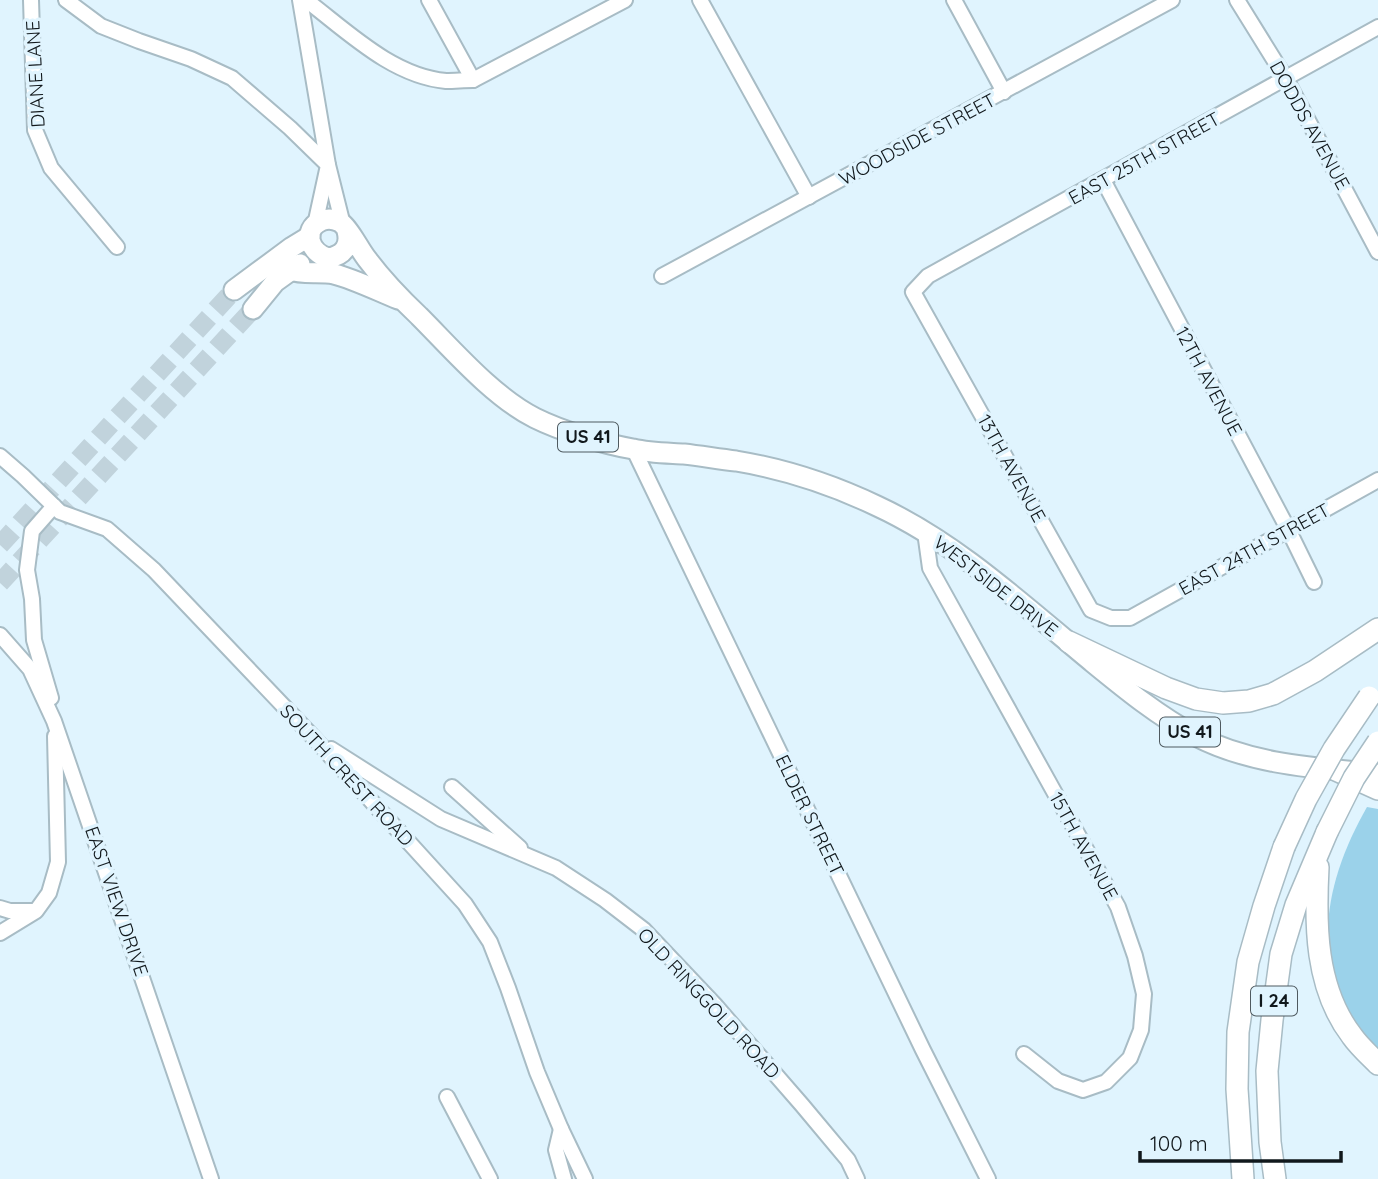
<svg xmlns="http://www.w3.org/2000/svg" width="1378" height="1179" viewBox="0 0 1378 1179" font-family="Quicksand,sans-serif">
<rect width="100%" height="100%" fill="#e0f4fe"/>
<!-- green -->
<path fill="#9bd2ea" d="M1367 807 1378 809V1051C1366 1040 1356 1026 1348 1012 1310 945 1331 870 1367 807Z"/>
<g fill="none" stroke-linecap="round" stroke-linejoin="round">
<!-- major-tunnel -->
<g stroke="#c1d3dc" stroke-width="19" stroke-dasharray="19 10" stroke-linecap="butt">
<path d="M0 545 234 290"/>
<path d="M0 583 253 309"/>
</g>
<defs>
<g id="minor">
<path d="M31 0 35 130 51 168 117 247"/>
<path d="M66 0 101 26 139 41 191 59 232 78 290 128 328 165"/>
<path d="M300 0 328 165 343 225"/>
<path d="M306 0C347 31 392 76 446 81 455 81 464 80 473 80L625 0"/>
<path d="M429 0 473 80"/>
<path d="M700 0 809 197"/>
<path d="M954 0 1004 92"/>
<path d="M1237 0 1286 79 1378 252"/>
<path d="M1378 27 928 276 913 292 1091 610 1111 618H1130L1378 480"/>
<path d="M1103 180 1288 529 1314 582"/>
<path d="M315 225 327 170"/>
<path d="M662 276 1172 0"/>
<path d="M634 450 923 1050 988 1179"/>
<path d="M0 456 23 476 60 512 107 529 154 570 313 737 465 904 490 942 508 988 537 1072 561 1129 585 1179"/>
<path d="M925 532 930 568 1118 907 1135 956 1144 994 1141 1030 1130 1058 1106 1082 1083 1090 1058 1081 1024 1054"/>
<path d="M0 635 30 669 54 721 211 1179"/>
<path d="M51 698 34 640 32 599 27 570 32 531 54 506"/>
<path d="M331 749 441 819 556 868 605 900 644 930 715 1005 802 1105 848 1160 857 1179"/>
<path d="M452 787 520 848"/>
<path d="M0 908 10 911H34"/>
<path d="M0 933 36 911 49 893 58 862 55 736"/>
<path d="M447 1097 490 1179"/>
<path d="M561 1129 556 1150 564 1179"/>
</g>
<g id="major">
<path d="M347 231C351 246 343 256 328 258 310 253 301 230 321 221 327 218 334 219 340 222 350 229 359 249 367 259 382 279 400 298 419 316 452 349 493 397 535 418 561 431 604 444 633 449 649 453 668 453 684 454 701 456 719 459 736 461 784 469 833 485 877 506 957 543 1023 605 1091 661 1124 688 1158 716 1196 736 1252 765 1317 768 1378 774"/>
<path d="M290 270C303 275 320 271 334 274 354 279 378 291 398 299"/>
<path d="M234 290 292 247 310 236"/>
<path d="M253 309 275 282 300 264"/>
</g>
<g id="highway">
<path d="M1069 642 1166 688 1196 699 1223 703 1249 701 1273 694 1315 671 1378 629"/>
<path d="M1336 770 1378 789"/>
<path d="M1318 867C1315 924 1315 988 1352 1036 1359 1046 1369 1055 1378 1064"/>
<path d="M1243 1179 1237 1089 1238 1032 1248 962 1264 906 1284 847"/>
<path d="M1275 1179 1270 1142 1267 1071 1272 1020 1281 954 1296 905 1327 832"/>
</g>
</defs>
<!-- minor casing -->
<use href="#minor" stroke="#a8bcc5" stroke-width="18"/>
<!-- major casing -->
<use href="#major" stroke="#a8bcc5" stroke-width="23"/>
<!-- highway casing -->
<use href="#highway" stroke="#a8bcc5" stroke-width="24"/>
<!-- minor -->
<use href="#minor" stroke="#fff" stroke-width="14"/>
<!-- major -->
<use href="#major" stroke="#fff" stroke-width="19"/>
<!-- highway -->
<use href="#highway" stroke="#fff" stroke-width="21"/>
<defs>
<g id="highway-bridge">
<path d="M1327 832 1354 778 1378 742"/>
<path d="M1284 847 1306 799 1334 749 1369 697"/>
</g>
</defs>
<!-- highway-bridge casing -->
<use href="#highway-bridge" stroke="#a8bcc5" stroke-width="24" stroke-linecap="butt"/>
<!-- highway-bridge -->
<use href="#highway-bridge" stroke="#fff" stroke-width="21"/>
</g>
<g text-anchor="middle" stroke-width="7" stroke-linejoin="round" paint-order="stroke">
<!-- shield labels -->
<g fill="#e0f4fe" stroke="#4f5a60" stroke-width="2">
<rect x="558" y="422.5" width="60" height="29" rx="5"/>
<rect x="1160" y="717.5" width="60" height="29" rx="5"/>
<rect x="1251" y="986.5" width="46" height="29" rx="5"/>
</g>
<g font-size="18" font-weight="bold" fill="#11181c">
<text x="588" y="443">US 41</text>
<text x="1190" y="738">US 41</text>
<text x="1274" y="1007">I 24</text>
</g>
<!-- street labels -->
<g font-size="19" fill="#11181c" stroke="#e0f4fe">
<text transform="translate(35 74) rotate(-93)" y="7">DIANE LANE</text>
<text transform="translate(1310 125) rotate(61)" y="7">DODDS AVENUE</text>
<text transform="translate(917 139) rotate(-28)" y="7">WOODSIDE STREET</text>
<text transform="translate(1144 158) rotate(-29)" y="7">EAST 25TH STREET</text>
<text transform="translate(1209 381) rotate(62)" y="7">12TH AVENUE</text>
<text transform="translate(1012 468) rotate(61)" y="7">13TH AVENUE</text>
<text transform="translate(1254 549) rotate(-29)" y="7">EAST 24TH STREET</text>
<text transform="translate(996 586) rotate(38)" y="7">WESTSIDE DRIVE</text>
<text transform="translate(347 775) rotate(47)" y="7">SOUTH CREST ROAD</text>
<text transform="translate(810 815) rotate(64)" y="7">ELDER STREET</text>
<text transform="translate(1084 846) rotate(61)" y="7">15TH AVENUE</text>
<text transform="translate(117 901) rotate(71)" y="7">EAST VIEW DRIVE</text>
<text transform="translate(709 1003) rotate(47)" y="7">OLD RINGGOLD ROAD</text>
</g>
</g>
<!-- scale -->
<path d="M1140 1151v10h201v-10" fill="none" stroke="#11181c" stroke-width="3.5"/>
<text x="1150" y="1151" font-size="21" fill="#11181c" stroke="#e0f4fe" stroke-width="5" paint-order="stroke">100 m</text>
</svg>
